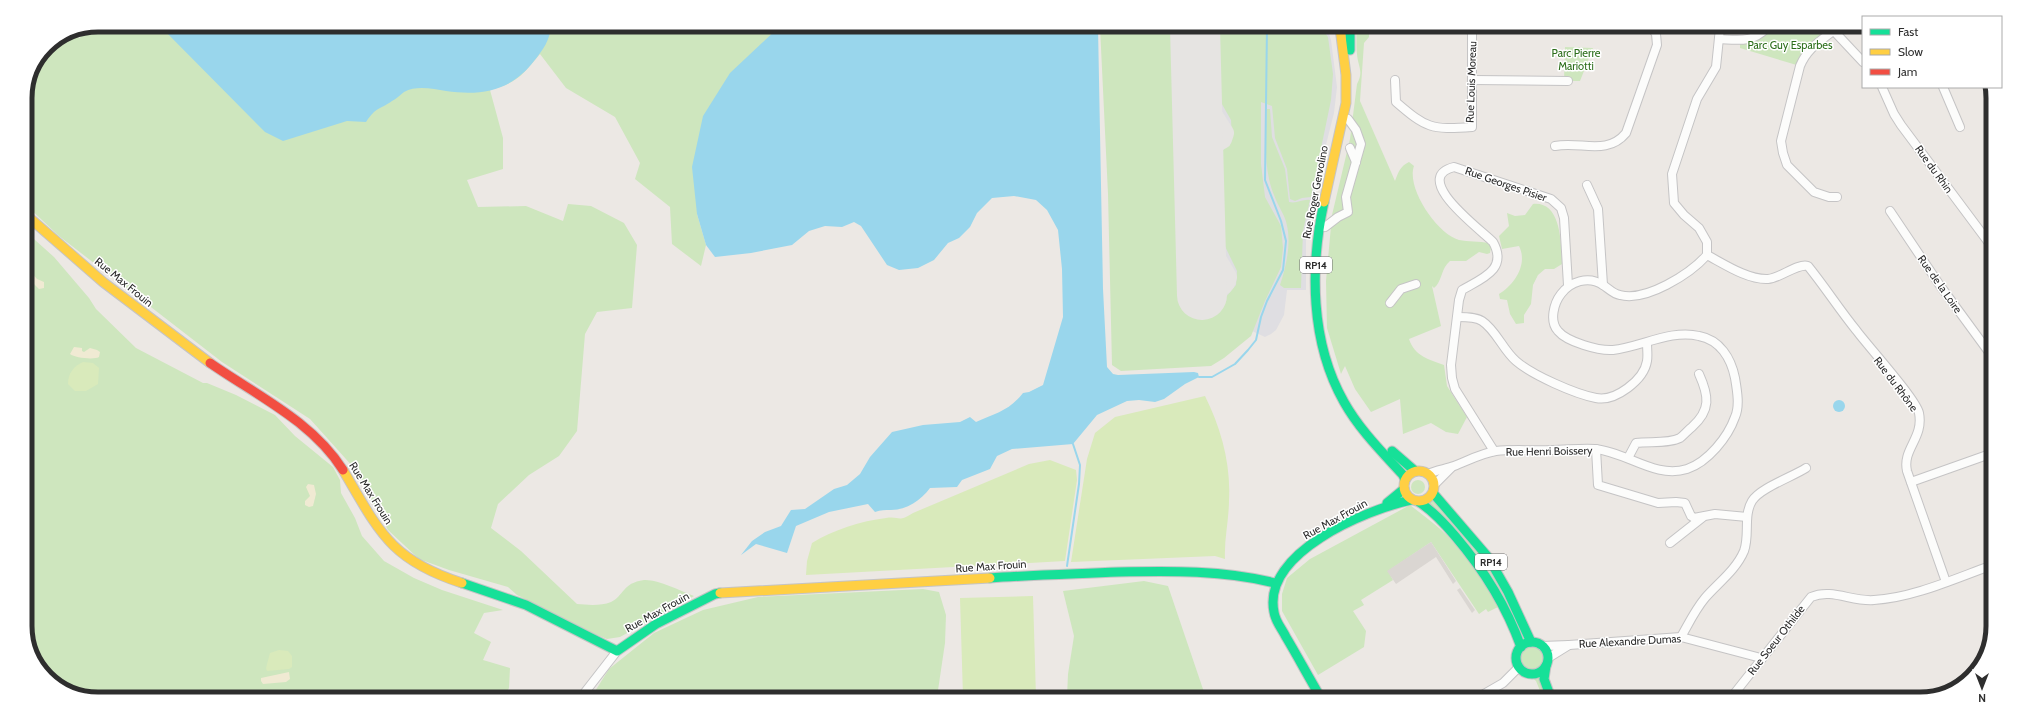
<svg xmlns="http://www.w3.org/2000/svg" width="2018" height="724" viewBox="0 0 2018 724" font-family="Cabin,sans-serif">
<rect width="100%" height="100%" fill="#ece8e4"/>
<!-- airport -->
<path fill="#dfdee2" d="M1105 27 1327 28 1331 40 1337 87 1334 113 1316 184 1306 241V290H1287L1284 315 1276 330 1271 334 1265 337 1252 331 1192 364Z"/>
<!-- green -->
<g fill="#cee6be">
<path d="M98 25 812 26 697 214 706 245 701 266 672 244 670 207 635 179 640 163 615 117 566 88 540 54C522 75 519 82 490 90L503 138V169L467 180 478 207 526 206 563 221 568 204 591 206 624 223 637 245 632 308 597 312 585 334 577 431 559 456 529 475 498 504 491 528 521 551 577 604C588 605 601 606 611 602 624 596 622 583 644 580 657 579 681 591 694 596L620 637 607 639 595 634 517 595 508 587 449 570 419 559 388 530 354 468 310 419 222 362 59 236 25 204V93L47 46 67 33 80 38 84 28Z"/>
<path d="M1100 27H1177L1184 301 1225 298 1236 285 1237 271 1220 236 1216 159 1232 139 1231 120 1215 92 1213 27 1321 28 1328 37 1333 74 1331 100 1311 197 1302 198 1295 201 1290 199 1287 169 1275 138 1272 106 1261 102V164L1265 197 1281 226 1283 248 1281 267 1265 301 1251 336 1224 358 1211 366 1121 371 1112 365 1108 194Z"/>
<path d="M1356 28H1369V37L1364 43 1360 101 1395 181C1398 173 1400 166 1409 162L1414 166C1406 188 1437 234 1459 240 1468 242 1479 241 1489 243L1491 247 1490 253 1487 254 1479 252 1466 261H1450C1441 268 1442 282 1434 288L1432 286 1441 326 1409 339C1415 357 1429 359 1444 365L1447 386 1467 417 1458 434 1446 432 1431 423 1403 434 1400 399 1371 412 1355 389 1345 366 1341 374 1327 328 1326 281 1332 215 1350 139 1357 84C1364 71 1358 67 1357 54 1356 46 1357 37 1356 28Z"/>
<path d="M1767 28 1832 29 1800 66 1740 48V40Z"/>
<path d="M1565 47 1593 48 1580 81H1564Z"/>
<path d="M1267 109H1270L1272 137 1285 169 1289 202C1297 204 1302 199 1310 200L1303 231 1301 288H1284L1280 285C1287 264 1293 237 1284 216 1278 204 1272 193 1269 179 1264 157 1266 131 1267 109Z"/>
<path d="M1533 204C1562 201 1561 245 1562 264L1554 269H1545L1538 275 1533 285 1531 304 1524 315V323L1516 324 1510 314 1507 300 1500 299 1499 294C1515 284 1528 264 1519 246L1502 249 1499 236 1509 226 1507 213 1515 216 1525 215Z"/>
<path d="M25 231 54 257 89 298 96 309 136 348 203 383H207L236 395 275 415 295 436 333 467 340 480 341 493 355 518 362 536 384 561 414 578 442 590 503 610 484 613 474 633 491 642 483 660 510 668 509 688 505 696 75 695 40 671 25 631Z"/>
<circle cx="1418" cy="487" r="7"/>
<path d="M1434 498 1479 545 1535 643 1569 645 1548 658 1551 698H1543L1536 681 1517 663 1518 650 1507 611 1427 503Z"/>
<path d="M1410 505C1420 513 1430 520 1439 528 1464 550 1482 578 1498 607L1488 612 1486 609 1479 614 1431 542 1388 571 1393 580 1361 600 1364 605 1353 611 1366 631 1364 647 1318 675 1282 611V594L1287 578 1310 559Z"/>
<path d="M1144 581 1168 586 1206 698 1067 697 1068 674 1074 636 1063 591Z"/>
<path d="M923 589 939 592 946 615 945 643 937 697 592 696 609 669 654 633 703 610 758 597Z"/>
</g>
<!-- sand -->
<g fill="#f0ead3">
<path d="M28 269 37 279 44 282V288L39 289 32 282 25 281V271Z"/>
<path d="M74 347 82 348V351L84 352 90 348 97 350 100 352 99 357C94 360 75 358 70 354Z"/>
<path d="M308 484 314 485 316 494 313 506 309 507 305 505V501L310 496 306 487Z"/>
<path d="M289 672 290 679 286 682 263 684 261 681V678Z"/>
</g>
<!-- pitch -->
<g fill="#d9eabb">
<path d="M83 362 93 363 99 368 98 384 86 391H75L68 384C68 373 74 366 83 362Z"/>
<path d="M1205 396C1221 428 1231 464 1229 500 1229 520 1224 539 1225 559L1215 556 1071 562 1087 459 1095 433 1115 417Z"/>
<path d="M1050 460 1076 470 1077 480 1065 561 806 575 807 561 812 543C833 530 861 521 886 518 901 516 897 523 913 513L1029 464Z"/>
<path d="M1033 596 1036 697H963L960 598Z"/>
<path d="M279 650 288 651 292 656V667L289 669 267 671 266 668 270 653Z"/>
</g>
<!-- plaza -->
<g fill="#dad6d2">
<path d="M1431 542 1456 581 1453 584 1436 557 1396 584 1387 571Z"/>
<path d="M1460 588 1475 610 1472 613 1457 590Z"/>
</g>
<!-- water -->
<g fill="#99d6ec">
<path d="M159 25 551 26C550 40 543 50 534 61 511 91 482 96 446 91 433 89 417 85 404 92 400 95 396 99 392 101 378 111 377 106 366 122L347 121 283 141 265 132Z"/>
<path d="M780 26 1098 27 1103 289 1107 367 1113 374 1118 375 1194 372 1198 373 1199 377 1185 384 1164 399 1155 402 1139 400 1127 401 1097 415 1073 444 1012 449 997 456 990 469 962 480 957 487 930 488C921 500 907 510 891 510 885 510 881 510 875 512L868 504 829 512 796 526 787 553 756 544 741 555 752 541 765 532 781 526 791 510 805 509 834 489 847 485 860 474 870 457 892 432 923 425 960 422 970 417 976 422C996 413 1009 411 1023 393L1029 392 1043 385 1063 317 1062 269 1058 230 1047 210 1036 200 1014 196 992 198 977 213 970 227 959 238 948 243 934 260 918 268 899 270 887 265 861 226 854 222 842 227 825 226 809 231 792 245 751 253 715 257 706 245 697 214 692 167 703 116 730 73Z"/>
<circle cx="1839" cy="406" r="6"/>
</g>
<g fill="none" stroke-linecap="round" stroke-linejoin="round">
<!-- stream -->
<g stroke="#99d6ec" stroke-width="2">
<path d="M1199 377H1212L1235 364 1248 350 1256 340 1261 317 1267 301 1283 270 1286 241 1281 221 1265 180 1267 27"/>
<path d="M1067 566 1079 484 1080 465 1073 444"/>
</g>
<!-- taxiway -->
<g stroke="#e6e4e2" stroke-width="20">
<path d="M1196 89 1224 133 1222 139 1211 145 1199 142 1193 132 1197 119"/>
<path d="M1200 226 1205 240 1227 277C1224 296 1197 289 1196 271L1201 259"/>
</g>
<!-- runway -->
<path stroke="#e6e4e2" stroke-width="50" d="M1195 27 1202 295"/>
<defs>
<g id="street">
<path d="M1832 29 1863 62"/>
<path d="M1833 31C1819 42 1807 49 1800 66L1781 141 1783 153 1787 165 1814 192 1829 197H1837"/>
<path d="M1719 39C1740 40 1751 43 1767 28"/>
<path d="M1395 80 1396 102C1426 128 1431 130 1472 127V28"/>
<path d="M1473 80 1568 81"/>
<path d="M1882 87 1894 114 1901 125 1992 247"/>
<path d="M1943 87 1960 127"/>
<path d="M1555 146C1581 141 1607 156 1626 133L1657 45 1656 34 1652 28"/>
<path d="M1350 148 1356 162"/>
<path d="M1587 185 1598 209 1603 285"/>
<path d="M1890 211 1939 284 1991 355"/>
<path d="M1325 227 1338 217 1348 212 1346 197 1361 144 1356 130 1348 119"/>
<path d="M1707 255C1724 264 1748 280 1768 279 1781 278 1797 263 1808 266 1825 287 1839 309 1856 330 1867 345 1916 399 1919 413 1924 438 1902 449 1907 471L1946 582"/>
<path d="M1390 303 1401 289 1416 284"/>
<path d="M1458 317C1466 317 1476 317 1482 321 1496 330 1503 350 1516 361 1532 375 1575 394 1596 398 1615 402 1644 380 1647 361 1648 356 1647 349 1647 343"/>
<path d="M1596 449 1598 485 1658 503 1676 502 1685 503 1691 516 1694 518 1715 514 1747 517"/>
<path d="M1494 451 1455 389 1452 378 1451 365 1459 300 1462 290C1483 278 1508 269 1493 242 1480 229 1410 178 1454 167L1551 199 1561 208 1564 218 1568 285"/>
<path d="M1628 458 1636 443C1649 441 1668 444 1680 438 1684 435 1688 430 1692 427 1711 410 1709 396 1699 374"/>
<path d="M1428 474C1436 470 1446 469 1454 466 1467 461 1482 453 1496 451 1514 449 1533 451 1552 450 1566 450 1581 448 1595 449 1627 452 1655 479 1687 469 1708 462 1728 437 1735 417 1740 406 1737 390 1735 378 1731 358 1720 340 1699 336 1671 329 1641 347 1613 350 1599 351 1567 342 1558 331 1549 321 1554 303 1561 294 1570 282 1588 275 1603 285 1608 288 1613 294 1620 295 1646 302 1690 274 1707 255V242L1699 228 1684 215 1674 203 1672 174 1697 99 1716 67 1720 28"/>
<path d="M1911 482 1990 454"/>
<path d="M1434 485 1451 468"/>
<path d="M1670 543 1703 517"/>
<path d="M1681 637C1689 623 1695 610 1705 598 1718 583 1736 570 1744 551 1750 535 1743 516 1752 501 1760 488 1792 477 1806 468"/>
<path d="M1569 645 1681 637 1761 658"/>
<path d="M1542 646 1569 645 1548 658"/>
<path d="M582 696 617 651"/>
<path d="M1477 698 1503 683 1519 667"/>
<path d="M1730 699 1811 597C1832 588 1852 602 1874 600 1912 598 1954 579 1990 566"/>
<path d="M1809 699 1834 696 1859 699"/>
</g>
<g id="fast">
<path d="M1350 28V50"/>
<path d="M1324 202C1310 267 1310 342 1344 402 1359 429 1382 452 1403 475L1405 480"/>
<path d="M1392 451 1415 471"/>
<path d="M1433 493 1488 557 1508 592 1531 642"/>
<path d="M1419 502C1433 511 1444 523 1455 536 1484 570 1506 605 1521 647"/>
<path d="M1387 503 1404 489"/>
<path d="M990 578C1033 575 1075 574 1118 572 1171 571 1224 570 1275 583"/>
<path d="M462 583 526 605 617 651 656 624 715 594 720 593"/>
<circle cx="1532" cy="658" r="16"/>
<path d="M1546 666 1544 679 1551 698"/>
<path d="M1321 698C1309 678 1298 657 1286 637 1282 629 1275 621 1274 612 1262 553 1365 510 1411 500"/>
</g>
<g id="slow">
<path d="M1324 202 1346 103V75L1340 28"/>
<path d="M25 214 103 282 210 363"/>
<path d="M343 470C379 531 390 560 462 583"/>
<circle cx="1419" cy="486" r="15"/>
<path d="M720 593 990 578"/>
</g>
<path id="jam" d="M210 363C256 395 312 421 343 470"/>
</defs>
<!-- street casing -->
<use href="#street" stroke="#c5c4c5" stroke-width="10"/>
<!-- fast casing -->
<use href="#fast" stroke="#c5c4c5" stroke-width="11"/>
<!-- slow casing -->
<use href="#slow" stroke="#c5c4c5" stroke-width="11"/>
<!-- jam casing -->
<use href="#jam" stroke="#c5c4c5" stroke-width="11"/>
<!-- street -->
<use href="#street" stroke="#fcfcfb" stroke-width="8"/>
<!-- fast -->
<use href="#fast" stroke="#16e098" stroke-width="9"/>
<!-- slow -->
<use href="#slow" stroke="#ffcf43" stroke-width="9"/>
<!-- jam -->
<use href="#jam" stroke="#f24e42" stroke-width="9"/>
</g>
<g text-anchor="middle" stroke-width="3" stroke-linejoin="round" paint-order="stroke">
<!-- shield labels -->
<g fill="#fff" stroke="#6d6d6d" stroke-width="1">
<rect x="1300" y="257" width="32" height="16" rx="3"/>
<rect x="1475" y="554" width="32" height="16" rx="3"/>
</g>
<g font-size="10" font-weight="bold" fill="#2e2e2e">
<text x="1316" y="269">RP14</text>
<text x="1491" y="566">RP14</text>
</g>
<!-- park labels -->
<g font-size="11" fill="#2c6e1b" stroke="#fff">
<text x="1790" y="49">Parc Guy Esparbes</text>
<text x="1576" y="57">Parc Pierre<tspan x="1576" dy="13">Mariotti</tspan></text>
</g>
<!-- street labels -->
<g font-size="11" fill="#2e2e2e" stroke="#fff">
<text transform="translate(1471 82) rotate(-88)" y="4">Rue Louis Moreau</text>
<text transform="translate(1934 169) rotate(54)" y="4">Rue du Rhin</text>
<text transform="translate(1506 184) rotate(19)" y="4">Rue Georges Pisier</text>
<text transform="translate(1315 192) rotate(-79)" y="4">Rue Roger Gervolino</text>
<text transform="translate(124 282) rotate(39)" y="4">Rue Max Frouin</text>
<text transform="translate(1940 284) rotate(55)" y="4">Rue de la Loire</text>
<text transform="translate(1896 384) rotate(53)" y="4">Rue du Rhône</text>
<text transform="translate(1549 451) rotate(-1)" y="4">Rue Henri Boissery</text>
<text transform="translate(371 493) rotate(58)" y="4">Rue Max Frouin</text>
<text transform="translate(1335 519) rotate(-29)" y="4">Rue Max Frouin</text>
<text transform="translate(991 566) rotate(-4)" y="4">Rue Max Frouin</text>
<text transform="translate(657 612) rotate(-29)" y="4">Rue Max Frouin</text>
<text transform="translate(1776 640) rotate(-52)" y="4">Rue Soeur Othilde</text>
<text transform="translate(1630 641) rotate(-3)" y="4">Rue Alexandre Dumas</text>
</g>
</g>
<!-- crop -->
<path d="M0 0H2018V724H0ZM98 32H1920A66 66 0 0 1 1986 98V626A66 66 0 0 1 1920 692H98A66 66 0 0 1 32 626V98A66 66 0 0 1 98 32Z" fill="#fff" fill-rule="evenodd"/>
<path fill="none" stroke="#2e2e2e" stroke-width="5" d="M98 32H1920A66 66 0 0 1 1986 98V626A66 66 0 0 1 1920 692H98A66 66 0 0 1 32 626V98A66 66 0 0 1 98 32Z"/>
<!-- legend -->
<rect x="1862" y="16" width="140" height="72" fill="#ffffff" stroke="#ababab"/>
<rect x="1870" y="29" width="20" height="6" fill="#16e098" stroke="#ababab"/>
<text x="1898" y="36" font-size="12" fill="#2e2e2e">Fast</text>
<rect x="1870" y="49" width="20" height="6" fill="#ffcf43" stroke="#ababab"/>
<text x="1898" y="56" font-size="12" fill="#2e2e2e">Slow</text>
<rect x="1870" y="69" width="20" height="6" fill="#f24e42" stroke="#ababab"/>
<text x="1898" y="76" font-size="12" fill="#2e2e2e">Jam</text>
<!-- north arrow -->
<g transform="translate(1982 688) rotate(180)" stroke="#ffffff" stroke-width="3" paint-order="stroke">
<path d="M0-3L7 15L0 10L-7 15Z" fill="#2e2e2e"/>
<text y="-6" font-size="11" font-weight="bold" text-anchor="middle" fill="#2e2e2e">N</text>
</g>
</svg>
